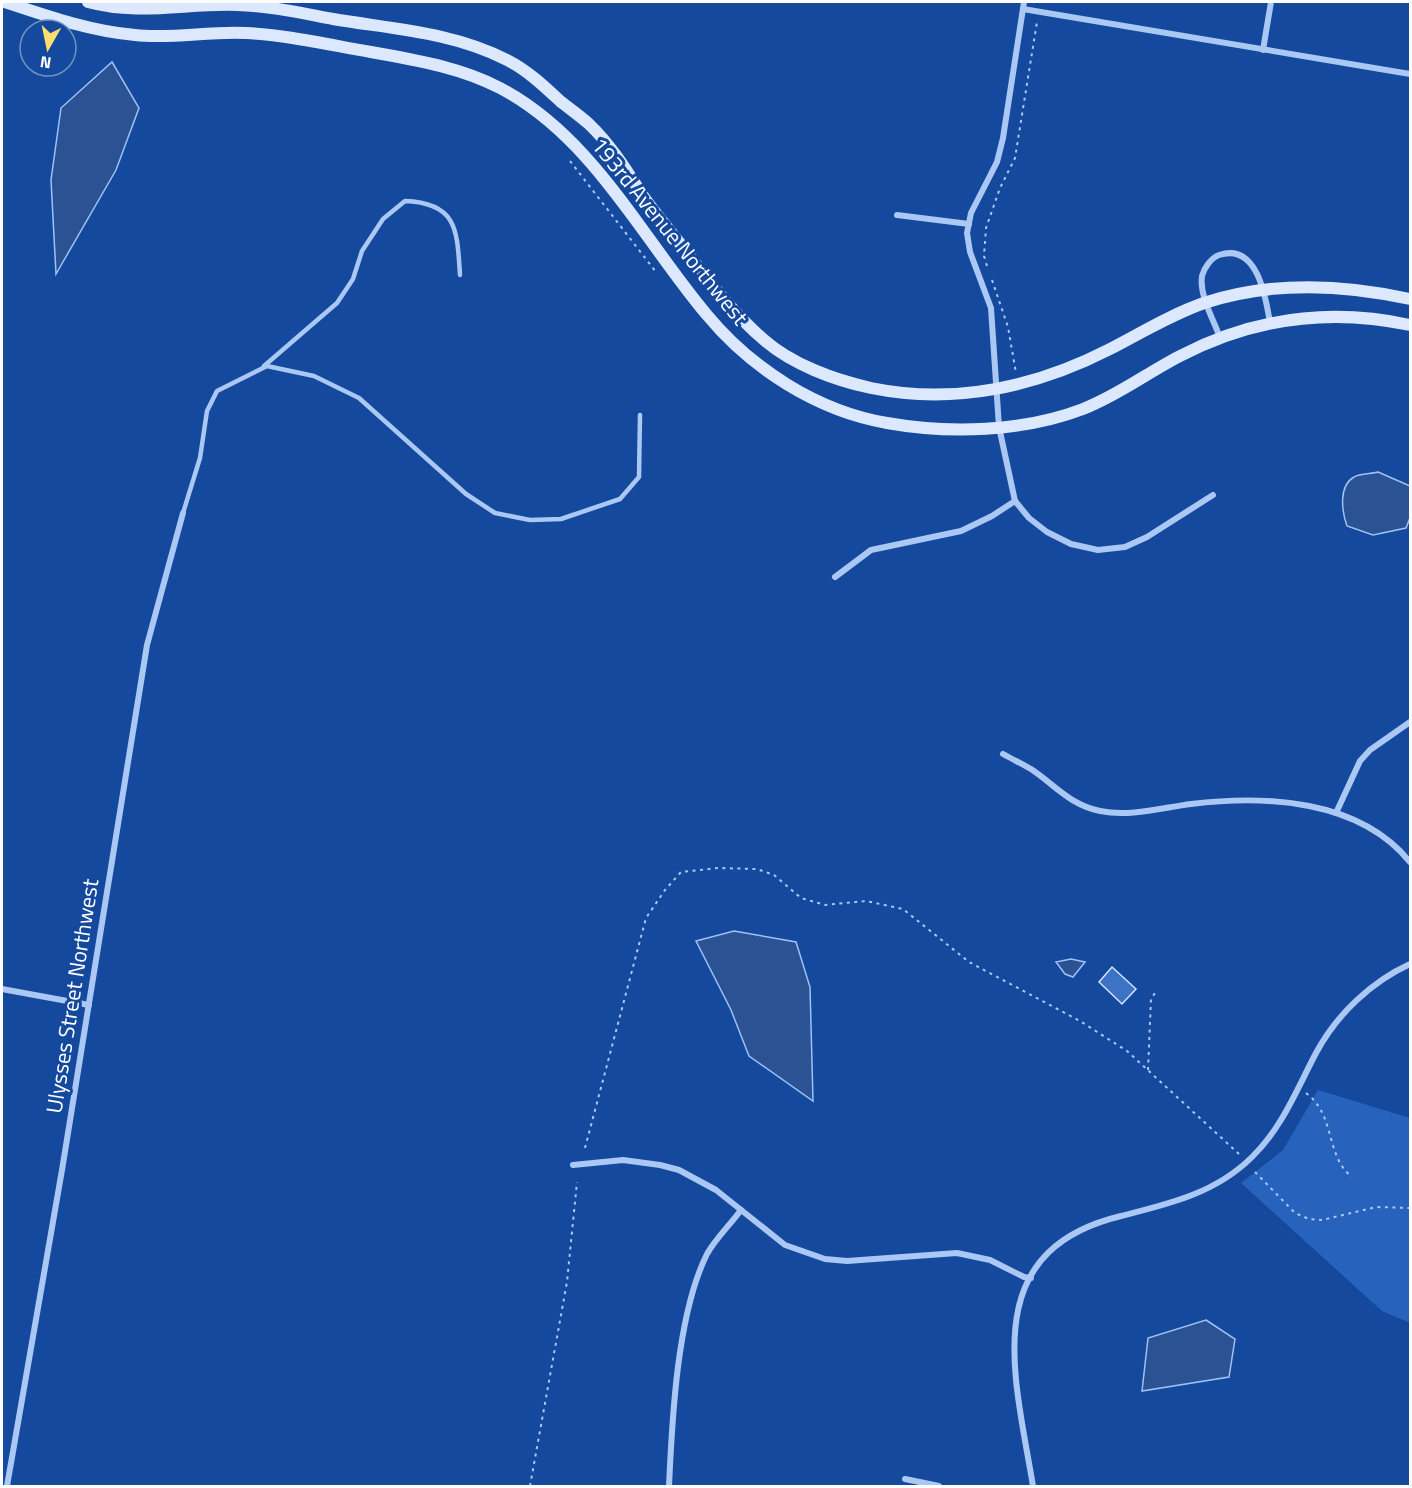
<svg xmlns="http://www.w3.org/2000/svg" width="1412" height="1488" viewBox="0 0 1412 1488" font-family="'Titillium Web',sans-serif">
<rect width="100%" height="100%" fill="#14499e"/>
<!-- green -->
<path fill="#2762bc" d="M1318 1090 1410 1118V1323L1382 1311 1241 1183 1283 1150Z"/>
<!-- water -->
<g fill="#2b5292" stroke="#9ec2f6" stroke-width="1.5">
<path d="M112 62 139 108 116 170 56 274 51 180 61 108Z"/>
<path d="M1378 472 1410 486V518L1406 528 1373 535 1347 526C1342 512 1338 486 1354 477 1360 473 1372 474 1378 472Z"/>
<path d="M734 931 796 942 810 987 813 1101 749 1056 731 1010 696 941Z"/>
<path d="M1071 959 1085 962 1073 977 1065 974 1056 962Z"/>
<path d="M1206 1320 1235 1339 1229 1377 1142 1391 1148 1338Z"/>
</g>
<!-- building -->
<path fill="#3d72c5" stroke="#d4e4fd" stroke-width="1.5" d="M1112 967 1136 989 1122 1004 1099 982Z"/>
<g fill="none" stroke-linecap="round" stroke-linejoin="round">
<!-- path -->
<g stroke="#abc8f4" stroke-width="2" stroke-dasharray="3 4.5" stroke-linecap="butt">
<path d="M570 161 656 272"/>
<path d="M987 266 984 256 986 228 1000 188 1015 158 1037 22"/>
<path d="M992 280 1008 327 1016 373"/>
<path d="M1148 1070 1151 999 1157 990"/>
<path d="M1306 1093C1336 1115 1325 1156 1352 1177"/>
<path d="M585 1148 646 918 665 890 681 872 718 868 757 869 774 875 801 898 825 905 866 901 903 909 969 962 1080 1021 1127 1051 1239 1154"/>
<path d="M1255 1172 1295 1213 1309 1219 1322 1220 1376 1207 1410 1208"/>
<path d="M530 1486 567 1282 577 1182"/>
</g>
<!-- lane -->
<g stroke="#abc8f4" stroke-width="4.5">
<path d="M264 366 337 303 353 279 362 251 383 219 405 201C458 203 457 231 460 275"/>
<path d="M183 513 200 458 207 411 217 391 267 366 314 376 359 398 466 494 495 513 530 520 561 519 620 499 639 477 640 415"/>
</g>
<!-- street -->
<g stroke="#abc8f4" stroke-width="6">
<path d="M1024 2 1003 138 997 162 971 213 967 233 970 252 991 308 999 427 1015 501 1029 518 1047 532 1071 544 1098 550 1125 547 1147 537 1213 495"/>
<path d="M1023 9 1410 74"/>
<path d="M1263 50 1271 2"/>
<path d="M897 215 969 224"/>
<path d="M1220 338C1214 320 1199 296 1202 276 1204 268 1211 258 1219 255 1258 242 1266 299 1270 323"/>
<path d="M835 577 871 550 961 531 992 516 1015 501"/>
<path d="M1003 754C1012 759 1022 764 1031 769 1055 785 1070 805 1100 811 1130 817 1161 808 1191 804 1265 795 1359 799 1410 862"/>
<path d="M1336 813 1360 761 1370 750 1410 722"/>
<path d="M2 989 89 1005"/>
<path d="M573 1165 623 1160 660 1165 679 1170 716 1190 785 1245 825 1259 847 1261 957 1253 990 1260 1024 1277 1031 1278"/>
<path d="M905 1479 939 1486"/>
<path d="M7 1486 62 1170 147 645 183 513"/>
<path d="M669 1486C672 1420 677 1314 707 1254 716 1238 730 1225 741 1210"/>
<path d="M1033 1486C1015 1377 976 1251 1121 1216 1169 1204 1216 1193 1252 1157 1282 1128 1297 1089 1316 1053 1337 1014 1371 982 1410 964"/>
</g>
<!-- secondary -->
<g stroke="#dbe8fd" stroke-width="12">
<path d="M5 2C47 16 90 31 135 35 172 39 209 31 246 33 288 35 330 45 371 52 415 60 460 67 500 88 593 137 642 238 707 315 752 369 817 411 887 423 949 434 1023 432 1083 409 1117 396 1147 373 1180 356 1253 318 1331 308 1410 325"/>
<path d="M88 2C139 16 187 3 237 5 270 6 301 13 333 19 392 29 453 32 507 60 527 70 544 86 560 101 570 109 580 116 589 124 611 145 627 171 643 196 657 216 674 235 689 255 712 284 735 315 763 339 791 364 834 380 871 388 954 405 1036 387 1110 349 1141 333 1170 315 1204 303 1271 281 1342 284 1410 299"/>
</g>
</g>
<g text-anchor="middle" stroke-width="6" stroke-linejoin="round" paint-order="stroke">
<!-- street labels -->
<g font-size="22" fill="#fff" stroke="#14499e">
<text transform="translate(670 231) rotate(51)" y="8">193rd Avenue Northwest</text>
<text transform="translate(72 996) rotate(-81)" y="8">Ulysses Street Northwest</text>
</g>
</g>
<!-- border -->
<rect width="1412" height="1488" fill="none" stroke="#ffffff" stroke-width="6"/>
<!-- north arrow -->
<g transform="translate(48 48) rotate(189)"><circle r="28" fill="#14499e" stroke="#7292c5" stroke-width="1.5"/>
<path d="M0-4.5L10 22L0 15L-10 22Z" fill="#ffdd6e"/>
<text y="-9" font-size="16" font-weight="bold" text-anchor="middle" fill="#ffffff">N</text>
</g>
</svg>
